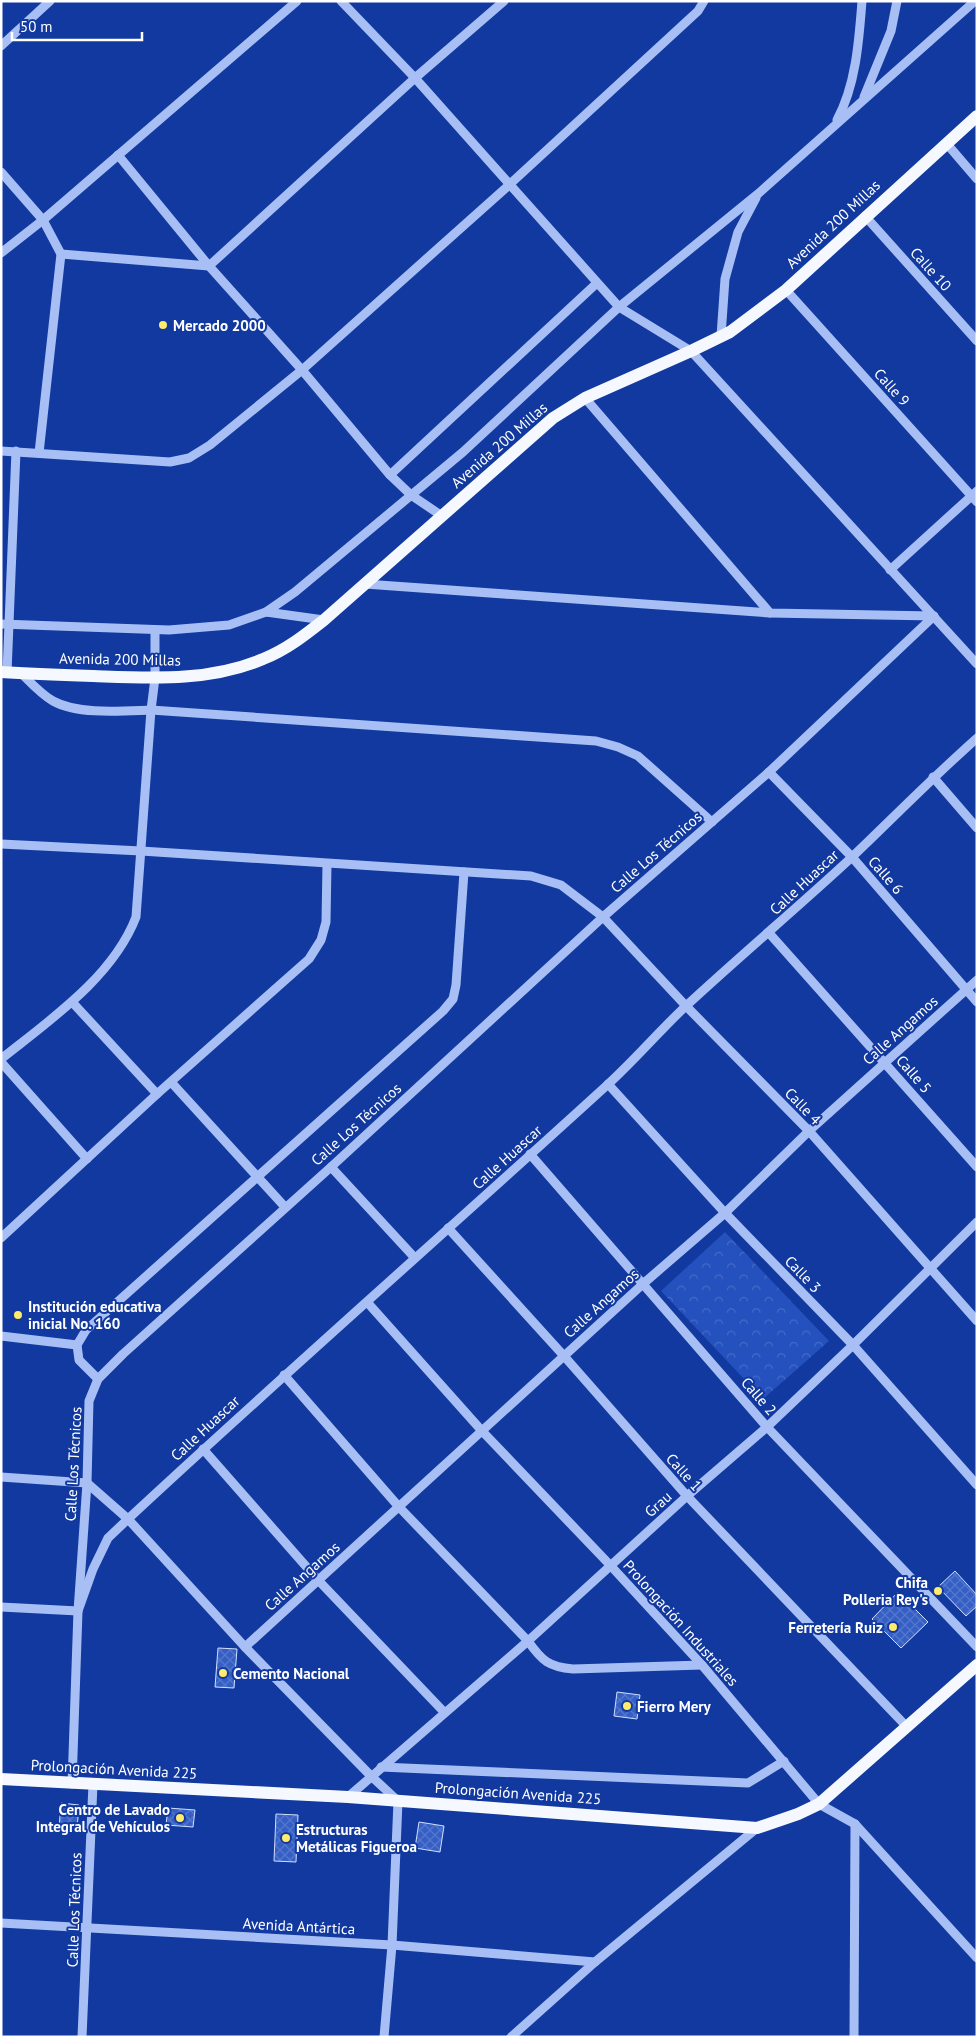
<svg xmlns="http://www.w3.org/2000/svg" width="978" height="2038" font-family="'PT Sans',sans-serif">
  <defs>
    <pattern id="park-crowns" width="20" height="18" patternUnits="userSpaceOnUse" patternTransform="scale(1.25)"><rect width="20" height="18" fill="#2451bd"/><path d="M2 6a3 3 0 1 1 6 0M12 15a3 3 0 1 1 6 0" fill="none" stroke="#456bc7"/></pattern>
    <pattern id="building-cross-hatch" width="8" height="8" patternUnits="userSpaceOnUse" patternTransform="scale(1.25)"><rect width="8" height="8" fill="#355fc4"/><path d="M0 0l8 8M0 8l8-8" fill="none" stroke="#5377cd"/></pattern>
  </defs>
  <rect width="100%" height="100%" fill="#11399f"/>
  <polygon fill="url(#park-crowns)" points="725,1232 829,1341 763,1399 661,1291"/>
  <g fill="url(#building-cross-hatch)" stroke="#d1defe">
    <polygon points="955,1571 977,1595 977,1606 966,1616 938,1587"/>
    <polygon points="898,1592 928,1622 901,1648 872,1619"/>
    <polygon points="218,1648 237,1649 234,1688 215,1687"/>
    <polygon points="617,1692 640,1695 637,1719 614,1716"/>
    <polygon points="61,1803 79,1805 77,1829 59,1828"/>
    <polygon points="168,1808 195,1810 193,1827 166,1825"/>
    <polygon points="276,1814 298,1815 296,1862 274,1861"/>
    <polygon points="419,1822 444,1826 440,1852 415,1848"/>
  </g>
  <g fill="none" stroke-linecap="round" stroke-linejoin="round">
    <g stroke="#a8bff5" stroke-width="9">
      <polyline points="341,1 415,78 619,307 691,351 977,664"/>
      <polyline points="1,46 50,1"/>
      <polyline points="864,97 891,31 897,1"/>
      <path d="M 837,120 C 856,85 859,40 862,1"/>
      <polyline points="947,144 977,179"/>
      <polyline points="118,155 209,266 302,370 390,475 411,495 442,516"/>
      <polyline points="1,172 43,220 61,254 39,453"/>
      <polyline points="865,216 977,341"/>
      <polyline points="1,253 43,220 297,1"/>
      <polyline points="61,254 209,266 415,78 504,1"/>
      <polyline points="786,290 977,502"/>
      <polyline points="721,336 725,279 738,232 756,198"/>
      <polyline points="585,398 770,613"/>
      <polyline points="1,451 170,462 189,458 210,445 302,370 509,185 698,11 704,1"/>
      <polyline points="390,475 597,283"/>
      <polyline points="890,570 977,491"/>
      <polyline points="365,584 770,613 934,616"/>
      <polyline points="266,612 324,620"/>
      <polyline points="1,624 169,630 229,625 266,612 295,592 463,452 619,307 759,193 975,1"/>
      <polyline points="7,673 16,451"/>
      <path d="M 21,673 C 31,683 41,694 53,701 C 78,715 123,711 151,710 L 596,741 L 618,747 L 638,756 L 712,822"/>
      <polyline points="769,772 852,857 977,1002"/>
      <polyline points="933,777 977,828"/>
      <polyline points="1,844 141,851 531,876 561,885 603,917 686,1006 809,1131 977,1321"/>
      <polyline points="769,933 977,1167"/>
      <polyline points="73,1003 157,1094"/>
      <path d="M 1,1059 C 50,1020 113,977 136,917 L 151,710 L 155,678 L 155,630"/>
      <polyline points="1,1062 87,1159"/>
      <polyline points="171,1082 285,1207"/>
      <polyline points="608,1084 725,1213 853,1345 977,1485"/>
      <polyline points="530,1154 767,1427 977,1647"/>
      <polyline points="331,1167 414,1257"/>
      <polyline points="448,1228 564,1356 687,1496 907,1727"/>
      <polyline points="1,1238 157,1094 309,959 321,940 326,922 327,864"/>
      <polyline points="367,1302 482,1431 610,1565 702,1665 819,1804 855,1824 977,1958"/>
      <polyline points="1,1336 77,1345 86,1330 443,1011 453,999 456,985 464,872"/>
      <polyline points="77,1345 79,1360 98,1379"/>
      <path d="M 284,1375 L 399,1507 L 528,1641 C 542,1661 549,1667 573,1669 L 702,1665"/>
      <polyline points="203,1449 318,1580 444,1712"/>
      <polyline points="1,1477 87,1483 128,1519 245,1647 371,1776 398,1801 392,1945 384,2037"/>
      <path d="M 1,1607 L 78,1611 L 93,1569 L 108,1538 L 128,1519 C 285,1373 446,1232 605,1087 C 634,1061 659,1031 687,1005 C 741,955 797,908 851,858 C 893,818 933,777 977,738"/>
      <polyline points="245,1647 644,1283 725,1213 809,1131 977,980"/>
      <polyline points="381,1767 748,1783 784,1761"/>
      <polyline points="72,1784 78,1611 87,1483 89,1401 98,1379 123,1354 331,1167 603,917 769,772 934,616"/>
      <polyline points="348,1797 528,1641 687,1496 767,1427 853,1345 977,1222"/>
      <polyline points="1,1923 392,1945 595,1962"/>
      <polyline points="82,2037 93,1784"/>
      <polyline points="511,2037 595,1962 757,1828"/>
      <polyline points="854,2037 855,1824"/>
    </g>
    <g stroke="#f6f8ff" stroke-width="12">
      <path d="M 1,672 C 32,674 62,675 93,676 C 150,678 209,682 263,659 C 286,650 305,635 324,620 L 553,418 L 585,398 L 691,351 L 730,332 L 786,290 L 977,116"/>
      <polyline points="1,1779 348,1797 757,1828 798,1814 819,1804 977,1665"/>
    </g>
  </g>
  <g fill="#ffeb6c" stroke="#11399f" stroke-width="2">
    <circle cx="163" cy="325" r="5"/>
    <circle cx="18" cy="1315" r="5"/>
    <circle cx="938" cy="1591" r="5"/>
    <circle cx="893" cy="1627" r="5"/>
    <circle cx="223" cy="1673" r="5"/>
    <circle cx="627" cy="1706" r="5"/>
    <circle cx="180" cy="1818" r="5"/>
    <circle cx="286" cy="1838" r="5"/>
  </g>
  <g text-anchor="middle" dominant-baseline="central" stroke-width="4" stroke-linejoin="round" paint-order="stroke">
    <g font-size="15" fill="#fff" stroke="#11399f">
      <text transform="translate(833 224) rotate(-43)">Avenida 200 Millas</text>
      <text transform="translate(931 269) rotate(48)">Calle 10</text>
      <text transform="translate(892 387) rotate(48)">Calle 9</text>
      <text transform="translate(499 445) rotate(-41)">Avenida 200 Millas</text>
      <text transform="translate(120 659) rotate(1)">Avenida 200 Millas</text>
      <text transform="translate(656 852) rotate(-41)">Calle Los Técnicos</text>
      <text transform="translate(886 875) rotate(49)">Calle 6</text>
      <text transform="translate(804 882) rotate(-43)">Calle Huascar</text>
      <text transform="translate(900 1030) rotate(-42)">Calle Angamos</text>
      <text transform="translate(914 1074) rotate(49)">Calle 5</text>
      <text transform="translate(803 1106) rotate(46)">Calle 4</text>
      <text transform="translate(356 1124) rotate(-42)">Calle Los Técnicos</text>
      <text transform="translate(507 1157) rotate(-42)">Calle Huascar</text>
      <text transform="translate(803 1274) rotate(46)">Calle 3</text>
      <text transform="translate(601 1303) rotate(-42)">Calle Angamos</text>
      <text transform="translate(759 1396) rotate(49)">Calle 2</text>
      <text transform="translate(205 1428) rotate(-43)">Calle Huascar</text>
      <text transform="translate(73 1464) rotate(-87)">Calle Los Técnicos</text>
      <text transform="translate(684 1472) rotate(48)">Calle 1</text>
      <text transform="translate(658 1504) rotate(-42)">Grau</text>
      <text transform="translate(302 1576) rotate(-42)">Calle Angamos</text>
      <text transform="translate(681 1623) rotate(48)">Prolongación Industriales</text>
      <text transform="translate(114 1769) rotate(3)">Prolongación Avenida 225</text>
      <text transform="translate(518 1793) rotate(4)">Prolongación Avenida 225</text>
      <text transform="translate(74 1910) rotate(-88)">Calle Los Técnicos</text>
      <text transform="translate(299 1926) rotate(3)">Avenida Antártica</text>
    </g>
    <g font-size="15" font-weight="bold" fill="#fff" stroke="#11399f" text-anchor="start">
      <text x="173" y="325">Mercado 2000</text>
      <text x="28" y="1306">Institución educativa<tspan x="28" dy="17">inicial No. 160</tspan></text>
      <text x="928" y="1582" text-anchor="end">Chifa<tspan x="928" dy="17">Polleria Rey's</tspan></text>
      <text x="883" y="1627" text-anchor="end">Ferretería Ruiz</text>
      <text x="233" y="1673">Cemento Nacional</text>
      <text x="637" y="1706">Fierro Mery</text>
      <text x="170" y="1809" text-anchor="end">Centro de Lavado<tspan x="170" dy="17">Integral de Vehículos</tspan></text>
      <text x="296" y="1829">Estructuras<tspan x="296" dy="17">Metálicas Figueroa</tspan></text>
    </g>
  </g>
  <rect width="978" height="2038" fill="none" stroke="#ffffff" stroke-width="5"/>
  <path d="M12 32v8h130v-8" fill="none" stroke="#ffffff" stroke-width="2.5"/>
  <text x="20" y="32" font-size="15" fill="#ffffff" stroke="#11399f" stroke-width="4" paint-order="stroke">50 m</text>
</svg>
